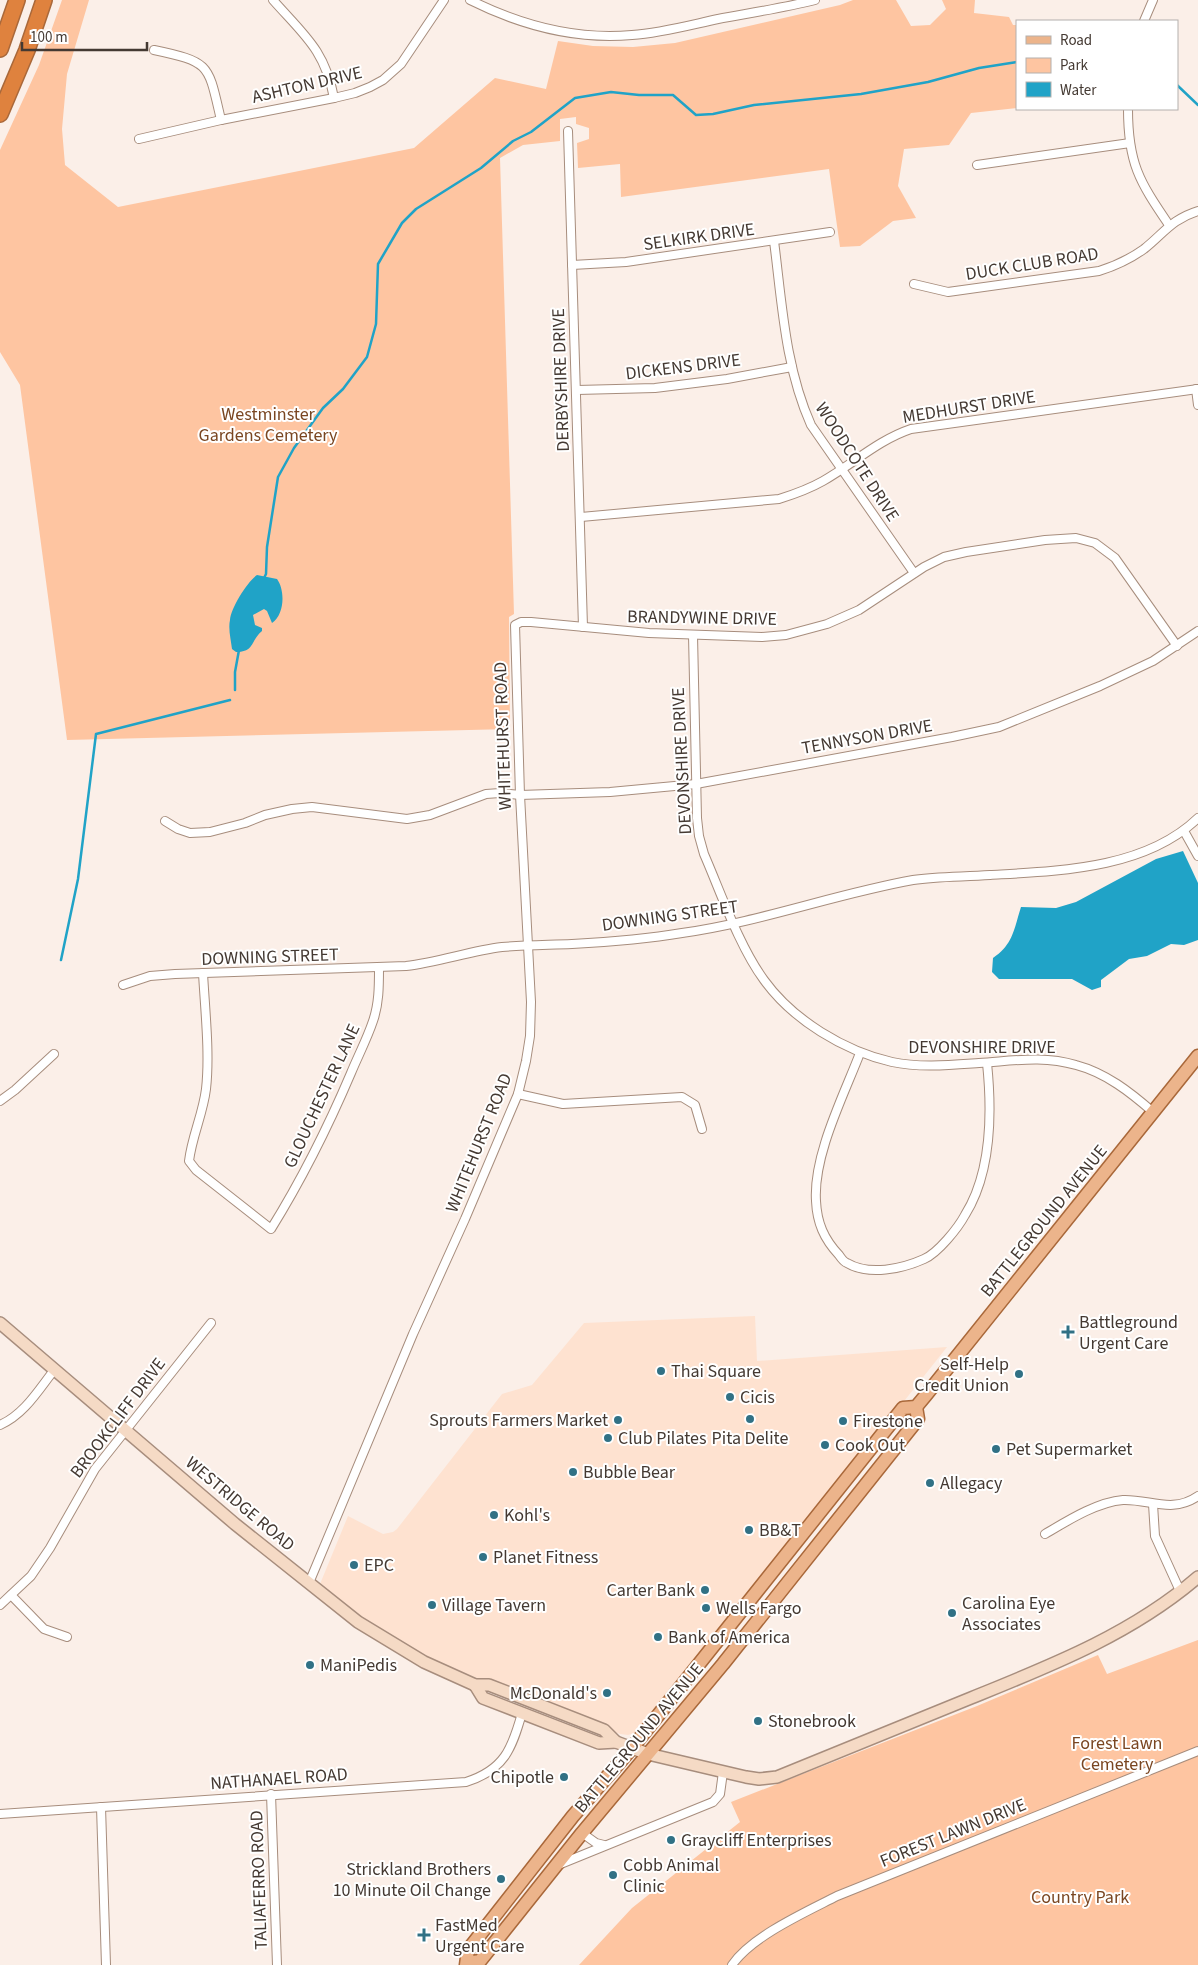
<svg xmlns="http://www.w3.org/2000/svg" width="1198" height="1965" font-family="'Source Sans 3',sans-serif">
  <rect width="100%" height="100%" fill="#fbefe8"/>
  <polygon fill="#fee2d0" points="755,1316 757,1361 947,1347 748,1598 634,1733 628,1735 620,1734 498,1687 436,1661 400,1642 375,1627 320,1584 348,1516 383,1534 393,1532 397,1529 502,1394 532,1385 584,1323"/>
  <g fill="#fec5a1">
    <polygon points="62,0 89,0 67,74 62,129 65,165 118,207 414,148 495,78 546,89 558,41 593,46 633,47 675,43 840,5 853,0 896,0 911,26 930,25 946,9 942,0 975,0 974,13 1009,17 1013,25 1017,25 1017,108 971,113 949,145 904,149 898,186 916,218 893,221 860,246 840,247 829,169 621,197 620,164 578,168 577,143 589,139 589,128 576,124 576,117 560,119 560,141 523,145 500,158 514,614 509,617 510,729 67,740 20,385 0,352 0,150 39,65"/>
    <polygon points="1198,1640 1198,1965 579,1965 632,1908 740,1822 731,1802 977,1706 1098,1655 1107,1674"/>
  </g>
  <g fill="#20a3c7">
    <path d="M 257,575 L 277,579 C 285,590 285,614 272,623 L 267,611 L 264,609 L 253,615 L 255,625 L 262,628 L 262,631 C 250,641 255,652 236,652 L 232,649 C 231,640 228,629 230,620 C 231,608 247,582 257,575 Z"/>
    <path d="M 1183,851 L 1198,883 L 1198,940 L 1184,945 L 1171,944 L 1147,956 L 1129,959 L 1101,980 L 1101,987 L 1092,990 L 1072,979 L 999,979 L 992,972 L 993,958 C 1013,945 1014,929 1021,907 L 1056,908 L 1076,902 L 1156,859 Z"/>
  </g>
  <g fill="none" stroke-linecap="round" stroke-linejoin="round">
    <g stroke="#20a3c7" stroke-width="2.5">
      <polyline points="1177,85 1198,105"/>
      <polyline points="264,578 266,574 267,547 278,477 294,448 323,408 343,389 367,357 376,324 378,264 402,223 416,209 481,168 513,141 531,132 575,98 611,92 639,95 673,95 696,115 713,114 754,105 861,94 928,82 979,68 1017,62"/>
      <polyline points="235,690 235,672 239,650"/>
      <polyline points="61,960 78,879 96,734 230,700"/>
    </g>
    <defs>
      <g id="street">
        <path d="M 273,0 C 304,35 325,50 334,98"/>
        <path d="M 470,0 C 520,25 576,40 632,35 C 661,33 690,25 718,19 C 750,13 783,8 815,0"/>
        <polyline points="1144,21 1153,0"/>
        <path d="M 154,50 C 211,62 208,64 221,120"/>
        <path d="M 1128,109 C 1128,163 1139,181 1169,225"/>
        <polyline points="568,131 583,627"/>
        <polyline points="139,139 221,120 334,98 355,93 370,87 383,80 401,64 444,0"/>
        <polyline points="977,165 1130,143"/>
        <path d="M 774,241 C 782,303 785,367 811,425 L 914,573"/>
        <polyline points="572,265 626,262 830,232"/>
        <path d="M 914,284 L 948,292 L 1099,271 C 1115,266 1130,259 1144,249 C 1164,233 1172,219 1198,211"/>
        <polyline points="1196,389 1198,405"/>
        <polyline points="577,390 655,388 727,379 792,367"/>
        <path d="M 581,517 L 779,499 C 795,494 809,489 823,481 C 853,464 878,440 911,429 L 1198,389"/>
        <path d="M 693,635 L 697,818 L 699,836 L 704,854 C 721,893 739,946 764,980 C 793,1020 844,1051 892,1062 C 920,1068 951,1065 979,1063 C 1012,1061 1043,1055 1076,1065 C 1106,1073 1130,1092 1153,1112"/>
        <polyline points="165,821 178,829 190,833 210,832 245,823 265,815 292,809 312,807 407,819 430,815 486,794 500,793 520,795 610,792 696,784 952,737 999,727 1100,686 1153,661 1198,631"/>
        <polyline points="1184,831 1198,856"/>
        <path d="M 203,973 C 205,1010 210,1054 206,1089 C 203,1114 192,1136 189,1161 L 196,1170 L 271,1229 C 302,1179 328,1127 351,1073 C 358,1056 367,1039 373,1021 C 379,1004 379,986 379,968"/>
        <path d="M 123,985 L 150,976 L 175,974 L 406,966 C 439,962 470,951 502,947 C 525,945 549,945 572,944 C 608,942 646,939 682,933 C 760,922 835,894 913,880 C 938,876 964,877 990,875 C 1060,871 1145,869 1198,818"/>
        <path d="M 860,1053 C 844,1095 813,1155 816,1201 C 817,1223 824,1239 839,1255 C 841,1258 844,1262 847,1263 C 869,1276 902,1269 924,1259 C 938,1253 958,1228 965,1215 C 992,1172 992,1111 987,1063"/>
        <polyline points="518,1094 563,1104 682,1097 695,1105 702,1129"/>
        <polyline points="0,1101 15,1090 54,1054"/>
        <path d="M 0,1425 C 25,1414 39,1389 55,1369"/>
        <polyline points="1153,1504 1155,1536 1180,1591"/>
        <path d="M 1045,1534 C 1067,1521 1097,1502 1123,1500 C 1150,1499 1172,1514 1198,1496"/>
        <polyline points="309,1583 413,1334 465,1219 518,1094 526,1061 530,1036 531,1002 520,795 515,625 521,622 531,622 649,633 762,637 786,635 827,624 859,610 924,567 944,557 966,552 1045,540 1076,538 1095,543 1115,558 1177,646"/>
        <polyline points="11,1595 44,1629 67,1637"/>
        <polyline points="0,1605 31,1576 50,1548 95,1469 211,1323"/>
        <polyline points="271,1794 277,1965"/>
        <polyline points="101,1807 106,1965"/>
        <path d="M 0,1814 L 466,1782 C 504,1770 512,1749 522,1713"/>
        <polyline points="582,1833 596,1843 604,1845"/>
        <polyline points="558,1865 713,1802 720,1794 723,1772"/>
        <path d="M 732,1965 C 752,1936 806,1912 837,1896 L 1198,1751"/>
      </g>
      <g id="secondary">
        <path d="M 0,1323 L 235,1524 L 358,1622 L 424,1662 L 475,1685 L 489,1685 L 604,1730 L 616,1742 L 648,1754 L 746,1777 L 759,1779 L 777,1777 C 841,1751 906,1725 971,1698 C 1050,1666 1132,1634 1198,1577"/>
        <polyline points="475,1685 483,1698 599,1743 616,1742"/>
      </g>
      <g id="primary">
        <polyline points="467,1963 480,1961 582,1833 723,1664 918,1419 916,1407"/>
        <polyline points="466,1965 468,1950 573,1816 632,1748 903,1408 916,1407 926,1395 1198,1056"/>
      </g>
      <g id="highway">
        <polyline points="0,49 17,0"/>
        <polyline points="0,114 27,50 44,0"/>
      </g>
    </defs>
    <use href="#street" stroke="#a78d7d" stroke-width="10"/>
    <use href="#secondary" stroke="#a78d7d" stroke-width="14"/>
    <use href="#primary" stroke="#a9683a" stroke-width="15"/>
    <use href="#highway" stroke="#a9683a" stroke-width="18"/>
    <use href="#street" stroke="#fff" stroke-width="8"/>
    <use href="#secondary" stroke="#f5dac5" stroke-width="11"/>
    <use href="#primary" stroke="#ecb48b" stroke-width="12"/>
    <use href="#highway" stroke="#df823e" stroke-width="15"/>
  </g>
  <g fill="#317185" stroke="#fff" stroke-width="2">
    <path d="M1065.5 1324.5h5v5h5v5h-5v5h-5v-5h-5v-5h5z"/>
    <circle cx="661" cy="1371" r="5"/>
    <circle cx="1019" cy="1374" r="5"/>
    <circle cx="730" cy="1397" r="5"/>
    <circle cx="750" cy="1419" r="5"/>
    <circle cx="618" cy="1420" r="5"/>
    <circle cx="843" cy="1421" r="5"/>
    <circle cx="608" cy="1438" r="5"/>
    <circle cx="825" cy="1445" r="5"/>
    <circle cx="996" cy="1449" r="5"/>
    <circle cx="573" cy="1472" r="5"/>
    <circle cx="930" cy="1483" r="5"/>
    <circle cx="494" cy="1515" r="5"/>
    <circle cx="749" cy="1530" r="5"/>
    <circle cx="483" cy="1557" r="5"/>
    <circle cx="354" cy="1565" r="5"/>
    <circle cx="705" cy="1590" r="5"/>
    <circle cx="432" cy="1605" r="5"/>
    <circle cx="706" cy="1608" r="5"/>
    <circle cx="952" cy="1613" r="5"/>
    <circle cx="658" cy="1637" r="5"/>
    <circle cx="310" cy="1665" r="5"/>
    <circle cx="607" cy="1693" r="5"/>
    <circle cx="758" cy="1721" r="5"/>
    <circle cx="564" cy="1777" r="5"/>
    <circle cx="671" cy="1840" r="5"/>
    <circle cx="613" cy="1875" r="5"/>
    <circle cx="501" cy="1879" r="5"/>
    <path d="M421.5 1927.5h5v5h5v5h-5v5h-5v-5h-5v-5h5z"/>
  </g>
  <g text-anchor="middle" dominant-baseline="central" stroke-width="4" stroke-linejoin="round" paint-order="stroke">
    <g font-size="18" fill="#443932" stroke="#fff">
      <text transform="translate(307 85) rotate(-13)">ASHTON DRIVE</text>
      <text transform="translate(699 237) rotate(-8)">SELKIRK DRIVE</text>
      <text transform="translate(1032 264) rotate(-9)">DUCK CLUB ROAD</text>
      <text transform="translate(683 367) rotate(-7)">DICKENS DRIVE</text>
      <text transform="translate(561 380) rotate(-92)">DERBYSHIRE DRIVE</text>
      <text transform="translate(969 407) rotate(-9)">MEDHURST DRIVE</text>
      <text transform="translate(857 462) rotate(57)">WOODCOTE DRIVE</text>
      <text transform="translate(702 618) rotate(1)">BRANDYWINE DRIVE</text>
      <text transform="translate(503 736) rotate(-92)">WHITEHURST ROAD</text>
      <text transform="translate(867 737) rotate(-10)">TENNYSON DRIVE</text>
      <text transform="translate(682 761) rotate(-93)">DEVONSHIRE DRIVE</text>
      <text transform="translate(670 916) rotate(-8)">DOWNING STREET</text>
      <text transform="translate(270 957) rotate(-2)">DOWNING STREET</text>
      <text x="982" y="1047">DEVONSHIRE DRIVE</text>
      <text transform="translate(322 1096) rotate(-65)">GLOUCHESTER LANE</text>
      <text transform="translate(479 1143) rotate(-68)">WHITEHURST ROAD</text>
      <text transform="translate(1044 1221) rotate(-51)">BATTLEGROUND AVENUE</text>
      <text transform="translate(118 1418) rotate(-53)">BROOKCLIFF DRIVE</text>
      <text transform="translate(240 1504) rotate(40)">WESTRIDGE ROAD</text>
      <text transform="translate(639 1738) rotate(-50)">BATTLEGROUND AVENUE</text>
      <text transform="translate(279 1779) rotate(-4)">NATHANAEL ROAD</text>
      <text transform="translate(953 1833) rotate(-22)">FOREST LAWN DRIVE</text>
      <text transform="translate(259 1880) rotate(-92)">TALIAFERRO ROAD</text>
    </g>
    <g font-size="18" fill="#7a4621" stroke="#fff">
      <text x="268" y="414">Westminster<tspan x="268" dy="21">Gardens Cemetery</tspan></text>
      <text x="1117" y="1743">Forest Lawn<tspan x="1117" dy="21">Cemetery</tspan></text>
      <text x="1080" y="1897">Country Park</text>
    </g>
    <g font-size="18" fill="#443932" stroke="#fff" text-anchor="start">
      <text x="1079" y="1322">Battleground<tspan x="1079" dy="21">Urgent Care</tspan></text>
      <text x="1009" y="1364" text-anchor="end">Self-Help<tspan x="1009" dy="21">Credit Union</tspan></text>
      <text x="671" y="1371">Thai Square</text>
      <text x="740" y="1397">Cicis</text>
      <text x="608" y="1420" text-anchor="end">Sprouts Farmers Market</text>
      <text x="853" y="1421">Firestone</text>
      <text x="618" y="1438">Club Pilates</text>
      <text x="750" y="1438" text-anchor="middle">Pita Delite</text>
      <text x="835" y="1445">Cook Out</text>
      <text x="1006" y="1449">Pet Supermarket</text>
      <text x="583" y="1472">Bubble Bear</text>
      <text x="940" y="1483">Allegacy</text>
      <text x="504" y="1515">Kohl's</text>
      <text x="759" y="1530">BB&amp;T</text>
      <text x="493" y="1557">Planet Fitness</text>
      <text x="364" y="1565">EPC</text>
      <text x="695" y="1590" text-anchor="end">Carter Bank</text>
      <text x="962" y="1603">Carolina Eye<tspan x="962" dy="21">Associates</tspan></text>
      <text x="442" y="1605">Village Tavern</text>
      <text x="716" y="1608">Wells Fargo</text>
      <text x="668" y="1637">Bank of America</text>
      <text x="320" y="1665">ManiPedis</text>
      <text x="597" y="1693" text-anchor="end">McDonald's</text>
      <text x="768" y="1721">Stonebrook</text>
      <text x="554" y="1777" text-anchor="end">Chipotle</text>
      <text x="681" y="1840">Graycliff Enterprises</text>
      <text x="623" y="1865">Cobb Animal<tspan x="623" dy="21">Clinic</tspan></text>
      <text x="491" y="1869" text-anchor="end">Strickland Brothers<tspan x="491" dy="21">10 Minute Oil Change</tspan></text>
      <text x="435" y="1925">FastMed<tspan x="435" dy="21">Urgent Care</tspan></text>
    </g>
  </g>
  <rect x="1016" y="20" width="162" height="90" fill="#ffffff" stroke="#b4b0ad"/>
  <rect x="1026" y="36" width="25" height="8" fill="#ecb48b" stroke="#b4b0ad"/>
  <text x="1060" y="45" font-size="15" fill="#443932">Road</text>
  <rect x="1026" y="58" width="25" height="15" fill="#fec5a1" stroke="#b4b0ad"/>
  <text x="1060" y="70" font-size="15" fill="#443932">Park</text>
  <rect x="1026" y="82" width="25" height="15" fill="#20a3c7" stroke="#b4b0ad"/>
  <text x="1060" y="95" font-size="15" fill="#443932">Water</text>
  <path d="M22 42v8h125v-8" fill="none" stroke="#443932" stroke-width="2.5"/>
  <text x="30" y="42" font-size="15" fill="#443932" stroke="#ffffff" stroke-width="4" paint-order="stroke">100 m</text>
</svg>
